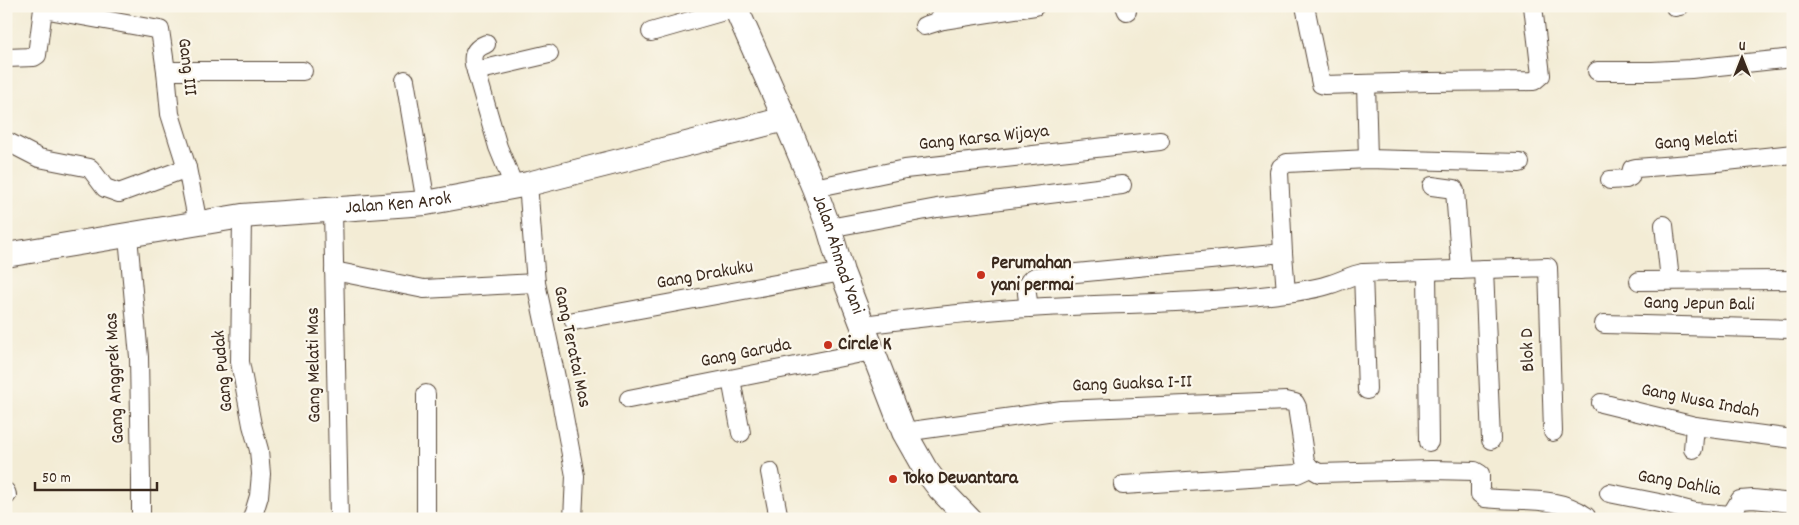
<svg xmlns="http://www.w3.org/2000/svg" width="1799" height="525" font-family="Dekko,sans-serif">
  <rect width="100%" height="100%" fill="#fbf7ec"/>
  <filter id="ink" filterUnits="userSpaceOnUse"><feTurbulence type="fractalNoise" baseFrequency=".02" numOctaves="2"/><feDisplacementMap in="SourceGraphic" scale="10" xChannelSelector="R" yChannelSelector="G"/><feConvolveMatrix kernelMatrix="1 2 1 2 8 2 1 2 1" color-interpolation-filters="sRGB"/></filter>
  <filter id="wash" filterUnits="userSpaceOnUse"><feTurbulence type="fractalNoise" baseFrequency=".0096" numOctaves="4" result="noise"/><feDisplacementMap in="SourceGraphic" scale="20" xChannelSelector="R" yChannelSelector="G"/><feGaussianBlur stdDeviation="1.12" result="paint"/><feColorMatrix in="noise" values="0 0 0 0 0 0 0 0 0 0 0 0 0 0 0 0 0 1.4 0 .05"/><feComposite in="paint" operator="in"/></filter>
  <g filter="url(#wash)">
    <rect width="100%" height="100%" fill="#f3ecd5"/>
  </g>
  <g filter="url(#ink)">
    <g fill="none" stroke-linecap="round" stroke-linejoin="round">
      <defs>
        <g id="street">
          <polyline points="43,6 43,9 160,30 166,71 170,114 187,168 198,224"/>
          <polyline points="939,6 943,20 1035,6"/>
          <polyline points="1125,6 1127,11"/>
          <polyline points="1305,6 1321,84 1324,85 1429,82 1534,81 1541,75 1533,6"/>
          <polyline points="1675,7 1680,6"/>
          <polyline points="924,26 943,20"/>
          <polyline points="651,32 735,8"/>
          <path d="M 486,44 C 476,48 472,53 474,64 L 498,147 L 514,186"/>
          <polyline points="6,58 34,57 37,55 43,9"/>
          <polyline points="166,71 303,71"/>
          <polyline points="476,71 549,54"/>
          <polyline points="1597,71 1652,71 1691,69 1793,58"/>
          <polyline points="405,80 426,203"/>
          <polyline points="1366,84 1368,159"/>
          <polyline points="6,141 39,158 90,168 105,188 119,193 187,168"/>
          <polyline points="1610,180 1626,179 1630,177 1632,169 1636,168 1717,162 1793,154"/>
          <polyline points="528,184 536,283 562,406 575,476 573,519"/>
          <polyline points="1432,186 1454,189 1455,191 1461,270"/>
          <polyline points="814,188 905,169 1160,141"/>
          <polyline points="333,210 339,519"/>
          <polyline points="242,216 240,362 252,425 259,450 261,474 259,496 252,519"/>
          <polyline points="1664,225 1670,280"/>
          <polyline points="829,228 937,208 1122,185"/>
          <polyline points="128,236 139,357 141,479 141,519"/>
          <polyline points="1283,253 1279,172 1281,167 1287,163 1368,159 1520,163"/>
          <polyline points="1484,269 1491,440"/>
          <polyline points="334,271 424,289 536,283"/>
          <polyline points="1427,271 1429,442"/>
          <polyline points="1363,273 1367,390"/>
          <polyline points="1639,281 1793,280"/>
          <path d="M 1029,308 C 1028,296 1022,283 1035,277 L 1283,253 L 1286,293"/>
          <polyline points="574,321 842,272"/>
          <polyline points="1604,324 1793,329"/>
          <path d="M 862,325 C 918,318 973,311 1029,308 C 1114,303 1201,304 1286,293 C 1301,291 1317,289 1331,284 C 1342,281 1351,275 1363,273 L 1548,267 L 1553,432"/>
          <polyline points="731,379 741,433"/>
          <polyline points="629,399 872,351"/>
          <polyline points="1601,403 1695,426 1793,439"/>
          <path d="M 904,432 L 1062,410 L 1286,401 L 1295,403 L 1297,407 L 1305,461 L 1310,468 L 1319,473 L 1431,470 L 1475,471 L 1480,474 L 1480,494 L 1485,498 C 1519,502 1557,495 1586,516"/>
          <polyline points="1693,449 1695,426"/>
          <polyline points="770,472 779,519"/>
          <polyline points="1123,485 1297,474 1310,468"/>
          <polyline points="6,492 7,495"/>
          <polyline points="1609,493 1664,504 1695,512 1731,515 1740,500 1753,499 1793,503"/>
          <polyline points="426,519 426,394"/>
        </g>
        <g id="secondary">
          <path id="s1" d="M 735,6 L 785,119 L 814,188 L 829,228 L 842,272 L 904,432 L 925,469 L 940,489 L 969,519"/>
          <path id="s2" d="M 6,255 L 242,216 L 426,203 L 528,184 L 785,119"/>
        </g>
      </defs>
      <use href="#street" stroke="#574739" stroke-width="20"/>
      <use href="#secondary" stroke="#574739" stroke-width="26"/>
      <use href="#street" stroke="#fff" stroke-width="18"/>
      <use href="#secondary" stroke="#fff" stroke-width="24"/>
    </g>
  </g>
  <g fill="#c8321e" stroke="#fbf7ec" stroke-width="2">
    <circle cx="981" cy="275" r="5"/>
    <circle cx="828" cy="345" r="5"/>
    <circle cx="893" cy="479" r="5"/>
  </g>
  <g text-anchor="middle" dominant-baseline="central" stroke-width="4.5" stroke-linejoin="round" paint-order="stroke">
    <g font-size="19" fill="#3b2a1e" stroke="#fbf7ec">
      <text transform="translate(186 67) rotate(83)">Gang III</text>
      <text transform="translate(984 139) rotate(-6)">Gang Karsa Wijaya</text>
      <text transform="translate(1696 142) rotate(-5)">Gang Melati</text>
      <text stroke="none"><textPath href="#s2" startOffset="396">Jalan Ken Arok</textPath></text>
      <text stroke="none"><textPath href="#s1" startOffset="269">Jalan Ahmad Yani</textPath></text>
      <text transform="translate(705 276) rotate(-10)">Gang Drakuku</text>
      <text transform="translate(1699 305) rotate(1)">Gang Jepun Bali</text>
      <text transform="translate(571 347) rotate(78)">Gang Teratai Mas</text>
      <text transform="translate(1529 350) rotate(-92)">Blok D</text>
      <text transform="translate(746 354) rotate(-11)">Gang Garuda</text>
      <text transform="translate(315 365) rotate(-91)">Gang Melati Mas</text>
      <text transform="translate(224 371) rotate(-96)">Gang Pudak</text>
      <text transform="translate(116 378) rotate(-93)">Gang Anggrek Mas</text>
      <text transform="translate(1132 385) rotate(-2)">Gang Guaksa I-II</text>
      <text transform="translate(1700 402) rotate(11)">Gang Nusa Indah</text>
      <text transform="translate(1679 484) rotate(10)">Gang Dahlia</text>
    </g>
    <g font-size="19" font-weight="bold" fill="#3b2a1e" stroke="#fbf7ec" text-anchor="start">
      <text x="991" y="264">Perumahan<tspan x="991" dy="22">yani permai</tspan></text>
      <text x="838" y="345">Circle K</text>
      <text x="903" y="479">Toko Dewantara</text>
    </g>
  </g>
  <rect width="1799" height="525" fill="none" stroke="#fbf7ec" stroke-width="25"/>
  <g transform="translate(1742 58)" stroke="#fbf7ec" stroke-width="4" paint-order="stroke">
  <path d="M0-4L9 19L0 12L-9 19Z" fill="#3b2a1e"/>
  <text y="-8" font-size="14" font-weight="bold" text-anchor="middle" fill="#3b2a1e">U</text>
  </g>
  <path d="M35 482v8h122v-8" fill="none" stroke="#3b2a1e" stroke-width="2.5"/>
  <text x="42" y="482" font-size="15" fill="#3b2a1e" stroke="#fbf7ec" stroke-width="4" paint-order="stroke">50 m</text>
</svg>
